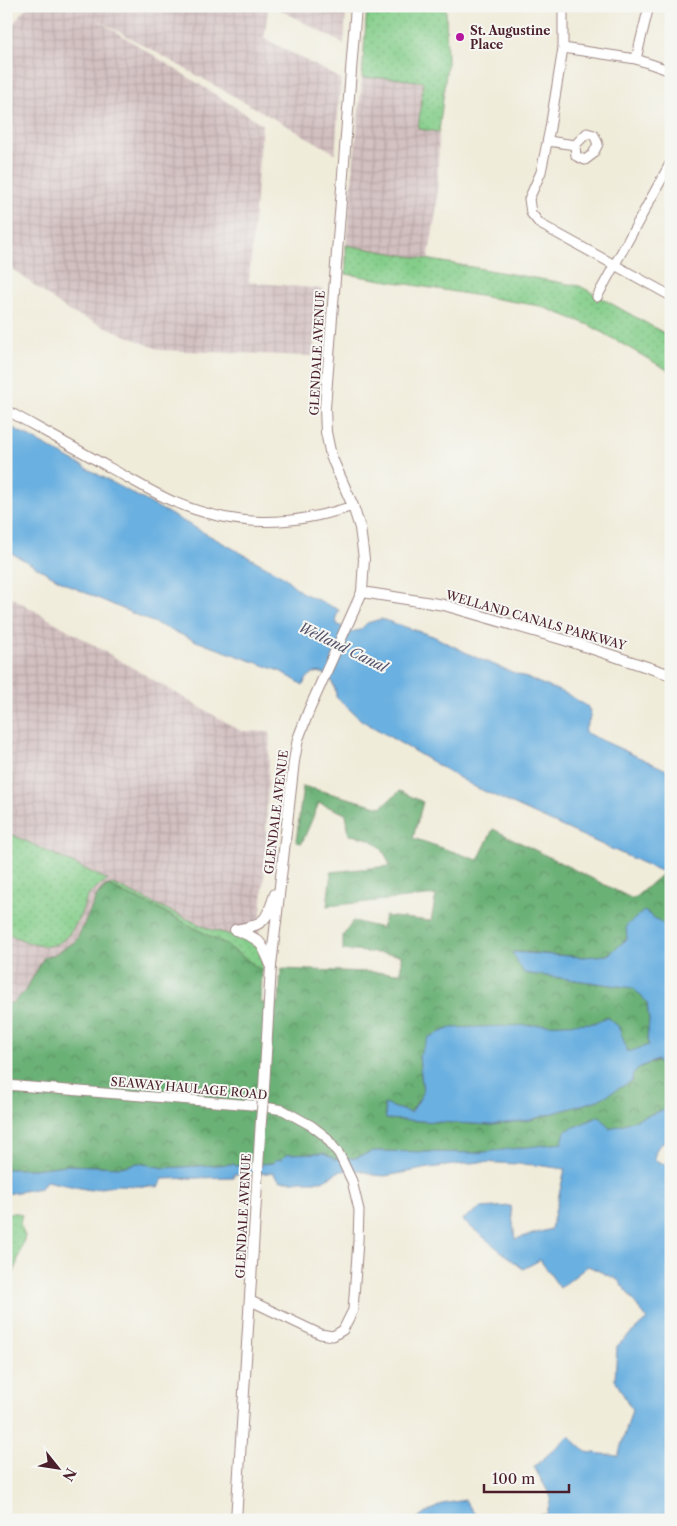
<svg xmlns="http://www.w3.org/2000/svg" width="677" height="1526" font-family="'Libre Caslon Text',serif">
  <defs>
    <pattern id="industrial-grid" width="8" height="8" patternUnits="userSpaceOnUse" patternTransform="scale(1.25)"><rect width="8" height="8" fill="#d2bfc0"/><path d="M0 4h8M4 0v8" fill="none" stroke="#b6a4a5"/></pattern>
    <pattern id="grass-dots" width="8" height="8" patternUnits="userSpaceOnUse" patternTransform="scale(1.25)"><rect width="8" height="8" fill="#84ce8a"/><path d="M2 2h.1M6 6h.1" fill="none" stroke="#74b077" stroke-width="1.8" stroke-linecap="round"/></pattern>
    <pattern id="forest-crowns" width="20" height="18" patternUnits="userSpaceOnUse" patternTransform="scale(1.25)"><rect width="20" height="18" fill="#6bb176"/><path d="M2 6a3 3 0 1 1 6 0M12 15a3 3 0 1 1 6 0" fill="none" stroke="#5a8f61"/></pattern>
  </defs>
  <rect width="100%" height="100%" fill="#f6f6f2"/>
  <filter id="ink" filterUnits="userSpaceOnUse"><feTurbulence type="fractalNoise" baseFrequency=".02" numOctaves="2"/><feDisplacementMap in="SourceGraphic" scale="10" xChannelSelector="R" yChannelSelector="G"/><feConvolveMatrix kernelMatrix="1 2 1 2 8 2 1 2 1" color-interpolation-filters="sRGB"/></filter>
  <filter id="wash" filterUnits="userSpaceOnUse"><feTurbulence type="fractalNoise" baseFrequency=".0096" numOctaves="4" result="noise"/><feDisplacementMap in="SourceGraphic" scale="20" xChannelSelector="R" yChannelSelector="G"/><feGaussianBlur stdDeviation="1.12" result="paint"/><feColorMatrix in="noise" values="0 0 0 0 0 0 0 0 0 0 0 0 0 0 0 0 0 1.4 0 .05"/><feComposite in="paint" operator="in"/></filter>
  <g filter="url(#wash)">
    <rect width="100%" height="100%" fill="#f0ecda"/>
    <g fill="url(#industrial-grid)">
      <polygon points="28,6 269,6 264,38 341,79 335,153 93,17 262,124 249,282 323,289 312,356 160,350 68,311 6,264 6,32"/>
      <polygon points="273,6 346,6 344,44"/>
      <polygon points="362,78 392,78 423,82 419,129 439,132 437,206 428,260 346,245"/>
      <polygon points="6,594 241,731 270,732 264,879 253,1002 6,1014"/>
    </g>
    <g fill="url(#grass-dots)" stroke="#67765a">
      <polygon points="367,6 446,6 447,65 439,132 418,129 423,82 392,78 362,78"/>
      <polygon points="346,245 580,286 671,337 671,372 589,325 540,306 346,274"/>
      <path d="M 9,835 L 13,835 L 108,880 C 103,884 96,887 92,891 C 86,897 83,909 80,916 C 60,957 42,949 6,933 L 6,836 Z"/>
      <path d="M 113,884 L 209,929 L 257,942 L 262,952 L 262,971 L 228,946 L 161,910 L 108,886 L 97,896 C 101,888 104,886 113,884 Z"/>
      <polygon points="6,1213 18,1213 22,1215 20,1223 25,1236 6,1299"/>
    </g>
    <path fill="url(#forest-crowns)" stroke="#5a6850" d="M 303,786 L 381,807 L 400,791 L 423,802 L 413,838 L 478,860 L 493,829 L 633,899 L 663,873 L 671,876 L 671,929 L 644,911 C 635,927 626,943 610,953 C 597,962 532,951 513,952 L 524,973 L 633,988 L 647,1002 L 649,1021 L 647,1040 L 649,1045 L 628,1053 L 618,1026 L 607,1017 L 594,1023 L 419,1056 L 423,1093 L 410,1113 L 384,1104 L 386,1119 L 491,1125 L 530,1120 L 598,1100 L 632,1074 L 636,1069 L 658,1060 L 669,1080 L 671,1080 L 671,1107 L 610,1129 L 562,1143 L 510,1150 L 476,1153 L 374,1151 L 355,1158 L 335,1160 L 324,1153 L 282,1159 L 274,1163 L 234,1166 L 234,1164 L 164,1168 L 138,1163 L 121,1167 L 67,1165 L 34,1169 L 6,1169 L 6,1003 L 13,1003 L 25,991 L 44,957 L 55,954 L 76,941 L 97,896 L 108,886 L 161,910 L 228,946 L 262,971 L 261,1003 L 279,1003 L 281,969 L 401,973 L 401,955 L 343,950 L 343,936 L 353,921 L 382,928 L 385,916 L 431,921 L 436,895 L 327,906 L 331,872 L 390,866 C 381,842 373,838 349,835 L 346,814 L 319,803 L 302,843 L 296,842 Z"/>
    <g fill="#6ab0e0" stroke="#5a6886">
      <path d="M 6,424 L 283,576 L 301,592 L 339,610 L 336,617 L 337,624 L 351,632 L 360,630 L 367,623 L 381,619 L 433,636 L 477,658 L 567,694 L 587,706 L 590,711 L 590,718 L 584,732 L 671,772 L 671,876 L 475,787 L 361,720 L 336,697 C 336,675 314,661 303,685 L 280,671 L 196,641 L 70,586 L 6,550 Z"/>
      <path d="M 644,911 L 671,929 L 671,1080 L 669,1080 L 657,1060 C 646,1065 632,1067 632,1081 L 598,1100 L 530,1120 L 491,1125 L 386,1119 L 384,1104 L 411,1113 L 423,1093 L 419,1056 L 429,1037 L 451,1028 L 594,1023 L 607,1017 L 618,1026 L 628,1052 L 649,1045 L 647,1040 L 649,1021 L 647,1002 L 633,988 L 524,973 L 512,952 L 584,957 L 608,955 L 627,939 L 626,926 Z"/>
      <path d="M 671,1107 L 671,1137 C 661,1144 654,1147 655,1160 L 664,1164 L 671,1159 L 671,1520 L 496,1520 L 547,1514 L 551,1497 L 534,1467 L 569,1436 L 586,1452 L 618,1456 L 632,1410 L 615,1380 L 617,1346 L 647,1319 L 618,1280 L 588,1266 L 560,1288 L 540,1260 L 523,1269 L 462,1220 L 480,1208 L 511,1206 L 515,1239 L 551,1229 L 565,1169 L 536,1165 L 480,1162 L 429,1168 L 385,1176 L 373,1175 L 360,1170 L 340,1171 L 322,1181 L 281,1181 L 275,1176 L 274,1173 L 234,1174 L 234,1177 L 163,1179 L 158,1187 L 118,1185 L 90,1190 L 46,1181 L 41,1188 L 6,1194 L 6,1169 L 34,1169 L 67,1165 L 121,1167 L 138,1163 L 164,1168 L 234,1164 L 235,1166 L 274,1163 L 275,1160 L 282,1159 L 287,1154 L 324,1153 L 335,1159 L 355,1158 L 374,1151 L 476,1153 L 562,1143 L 565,1131 L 600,1116 L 610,1129 Z"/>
      <polygon points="465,1500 479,1520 414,1520 442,1504"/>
    </g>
  </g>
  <g filter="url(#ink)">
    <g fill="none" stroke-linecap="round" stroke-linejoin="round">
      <defs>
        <g id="minor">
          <polyline points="563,6 563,48 550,128 541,172 529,199 531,213 540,224 671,296"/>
          <polyline points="563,48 636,59 671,71"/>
          <polyline points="636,59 649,6"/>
          <polyline points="548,141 575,145 576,156 585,160 593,154 598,144 594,135 587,133 575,145"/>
          <polyline points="597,297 671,162"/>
          <path d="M 6,410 C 42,430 77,449 112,469 C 132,480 152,492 172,501 C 235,528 289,527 353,506"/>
          <polyline points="6,1085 252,1105 283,1110 312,1126 325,1136 339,1154 352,1181 359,1210 358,1241 353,1310 343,1330 333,1336 320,1334 251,1301"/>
        </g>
        <g id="major">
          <polyline points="362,592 444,605 575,643 671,675"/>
          <path d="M 235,930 C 264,924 266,923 275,894"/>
          <path d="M 236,930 C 259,939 261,940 270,963"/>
          <polyline points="264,1088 271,966 294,761 298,739 309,710 362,592 364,559 360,528 353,506 331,456 326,432 325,408 356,6"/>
          <polyline points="236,1520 261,1120"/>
        </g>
      </defs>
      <use href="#minor" stroke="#9d8682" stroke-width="11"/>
      <use href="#major" stroke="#9d8682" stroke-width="12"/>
      <use href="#minor" stroke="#fff" stroke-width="9"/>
      <use href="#major" stroke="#fff" stroke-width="10"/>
      <defs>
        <polyline id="major-bridge" points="261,1120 264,1088"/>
      </defs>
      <use href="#major-bridge" stroke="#9d8682" stroke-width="12" stroke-linecap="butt"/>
      <use href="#major-bridge" stroke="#fff" stroke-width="10"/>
    </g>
  </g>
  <circle fill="#b5179e" stroke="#f6f6f2" stroke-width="2" cx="460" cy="37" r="5"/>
  <g text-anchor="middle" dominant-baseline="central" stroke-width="4" stroke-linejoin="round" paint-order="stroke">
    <g font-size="12" font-weight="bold" fill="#4a1f2b" stroke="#f6f6f2" text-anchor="start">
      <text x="470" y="30">St. Augustine<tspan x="470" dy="14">Place</tspan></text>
    </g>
    <g font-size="12" fill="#4a1f2b" stroke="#f6f6f2">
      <text transform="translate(317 353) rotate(-87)">GLENDALE AVENUE</text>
      <text transform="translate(536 620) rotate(16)">WELLAND CANALS PARKWAY</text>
      <text transform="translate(276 812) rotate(-83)">GLENDALE AVENUE</text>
      <text transform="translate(189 1088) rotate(5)">SEAWAY HAULAGE ROAD</text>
      <text transform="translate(243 1216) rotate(-87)">GLENDALE AVENUE</text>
    </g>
    <g font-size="14" font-style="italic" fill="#55526a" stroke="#f6f6f2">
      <text transform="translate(343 647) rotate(26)">Welland Canal</text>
    </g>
  </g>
  <rect width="677" height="1526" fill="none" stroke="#f6f6f2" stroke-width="25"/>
  <g transform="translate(58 1468) rotate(120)" stroke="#f6f6f2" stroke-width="4" paint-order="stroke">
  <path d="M0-4L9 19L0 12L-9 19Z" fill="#4a1f2b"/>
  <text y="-8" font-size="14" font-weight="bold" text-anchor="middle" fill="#4a1f2b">N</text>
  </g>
  <path d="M484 1484v8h85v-8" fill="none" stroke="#4a1f2b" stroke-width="2.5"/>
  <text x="492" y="1484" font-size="15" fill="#4a1f2b" stroke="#f6f6f2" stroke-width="4" paint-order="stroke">100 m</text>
</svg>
